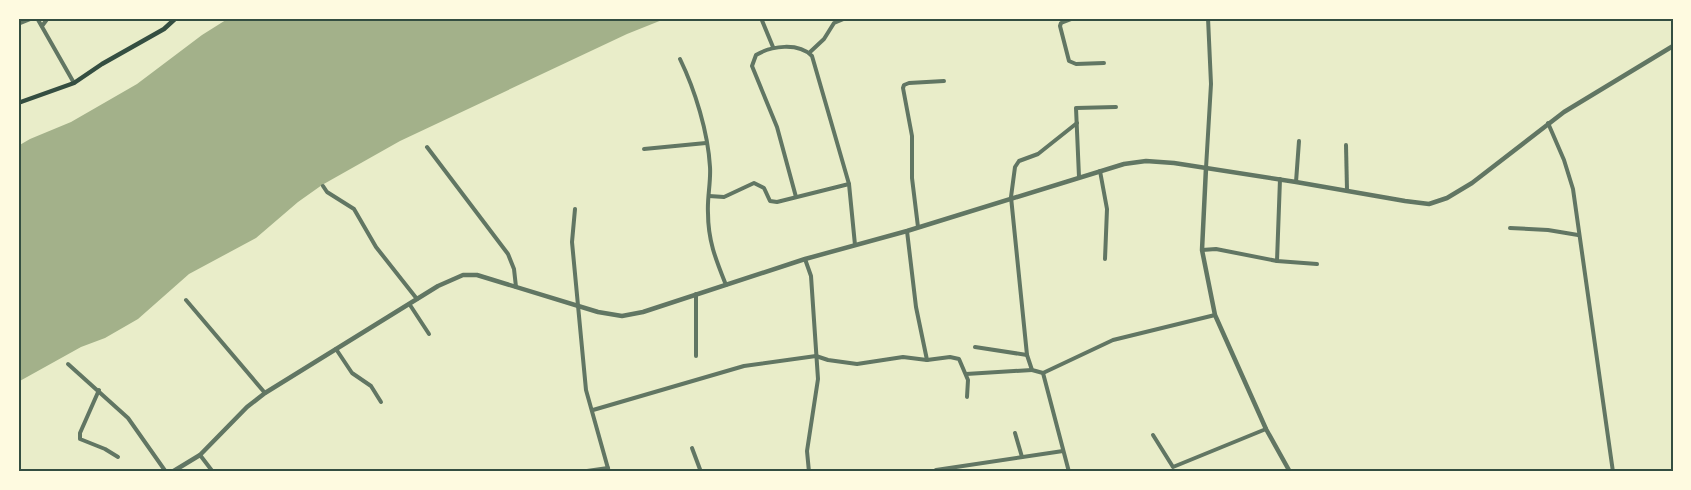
<svg xmlns="http://www.w3.org/2000/svg" width="1691" height="490" font-family="'IBM Plex Serif',serif">
  <rect width="100%" height="100%" fill="#e9edc9"/>
  <polygon fill="#a3b18a" points="229,18 667,18 627,34 400,141 322,185 298,202 256,238 189,274 138,319 105,338 81,347 18,382 18,146 30,139 71,122 137,84 202,35"/>
  <g fill="none" stroke-linecap="round" stroke-linejoin="round">
    <g stroke="#617663" stroke-width="4">
      <polyline points="37,18 74,83"/>
      <polyline points="761,18 773,47"/>
      <polyline points="1074,18 1061,23 1060,26 1069,61 1076,64 1104,63"/>
      <polyline points="18,24 33,18"/>
      <polyline points="42,26 48,18"/>
      <polyline points="809,53 824,39 834,23 846,18"/>
      <path d="M 680,59 C 695,90 708,132 710,167 C 711,182 707,198 708,213 C 708,241 716,260 726,285"/>
      <polyline points="1548,123 1564,160 1573,189 1613,472"/>
      <polyline points="1346,145 1347,190"/>
      <polyline points="427,147 508,254 514,269 516,287"/>
      <polyline points="644,149 706,143"/>
      <polyline points="1206,168 1211,84 1208,18"/>
      <polyline points="1100,171 1107,209 1105,259"/>
      <polyline points="1079,177 1076,108 1116,107"/>
      <polyline points="1296,182 1299,141"/>
      <polyline points="323,186 327,192 354,209 376,247 417,299"/>
      <polyline points="709,196 724,197 754,183 764,188 770,201 777,202 849,184"/>
      <path d="M 796,197 L 777,127 L 752,66 L 756,55 C 771,46 798,42 812,56 L 849,184 L 855,245"/>
      <polyline points="575,209 572,242 586,390 609,472"/>
      <polyline points="918,227 912,178 912,136 903,88 904,85 909,83 944,81"/>
      <polyline points="1510,228 1548,230 1578,235"/>
      <polyline points="907,231 916,307 927,360"/>
      <polyline points="1202,250 1216,249 1277,261 1317,264"/>
      <polyline points="805,259 811,276 818,379 807,451 809,472"/>
      <polyline points="1277,261 1280,179"/>
      <polyline points="186,300 265,393"/>
      <polyline points="410,305 429,334"/>
      <polyline points="975,347 1027,355"/>
      <polyline points="336,349 352,373 371,386 381,402"/>
      <polyline points="696,356 696,294"/>
      <polyline points="68,364 128,418 166,472"/>
      <polyline points="1043,373 1113,340 1215,315"/>
      <polyline points="966,374 1032,370"/>
      <polyline points="99,390 80,433 80,439 105,449 118,457"/>
      <polyline points="593,410 744,366 816,356 828,360 857,364 903,357 927,360 950,357 959,359 968,380 967,397"/>
      <polyline points="1015,433 1022,457"/>
      <polyline points="1153,435 1173,467 1266,429"/>
      <polyline points="692,448 701,472"/>
      <polyline points="200,455 213,472"/>
      <polyline points="936,470 1063,451"/>
      <polyline points="580,472 608,468"/>
      <polyline points="1069,472 1043,373 1032,370 1027,355 1011,197 1015,167 1019,161 1038,154 1077,123"/>
    </g>
    <g stroke="#617663" stroke-width="4.5">
      <polyline points="1206,168 1202,250 1215,315 1266,429 1290,472"/>
      <polyline points="172,472 200,455 247,407 265,393 438,286 463,275 477,275 598,312 622,316 643,312 805,259 907,231 1124,164 1146,161 1174,163 1296,182 1405,201 1429,204 1447,198 1472,183 1564,112 1673,46"/>
    </g>
    <polyline stroke="#344e41" stroke-width="4.5" points="18,103 74,83 102,64 164,29 176,18"/>
  </g>
  <rect width="1691" height="490" fill="none" stroke="#fefae0" stroke-width="39"/>
  <rect x="20" y="20" width="1652" height="450" fill="none" stroke="#344e41" stroke-width="2"/>
</svg>
